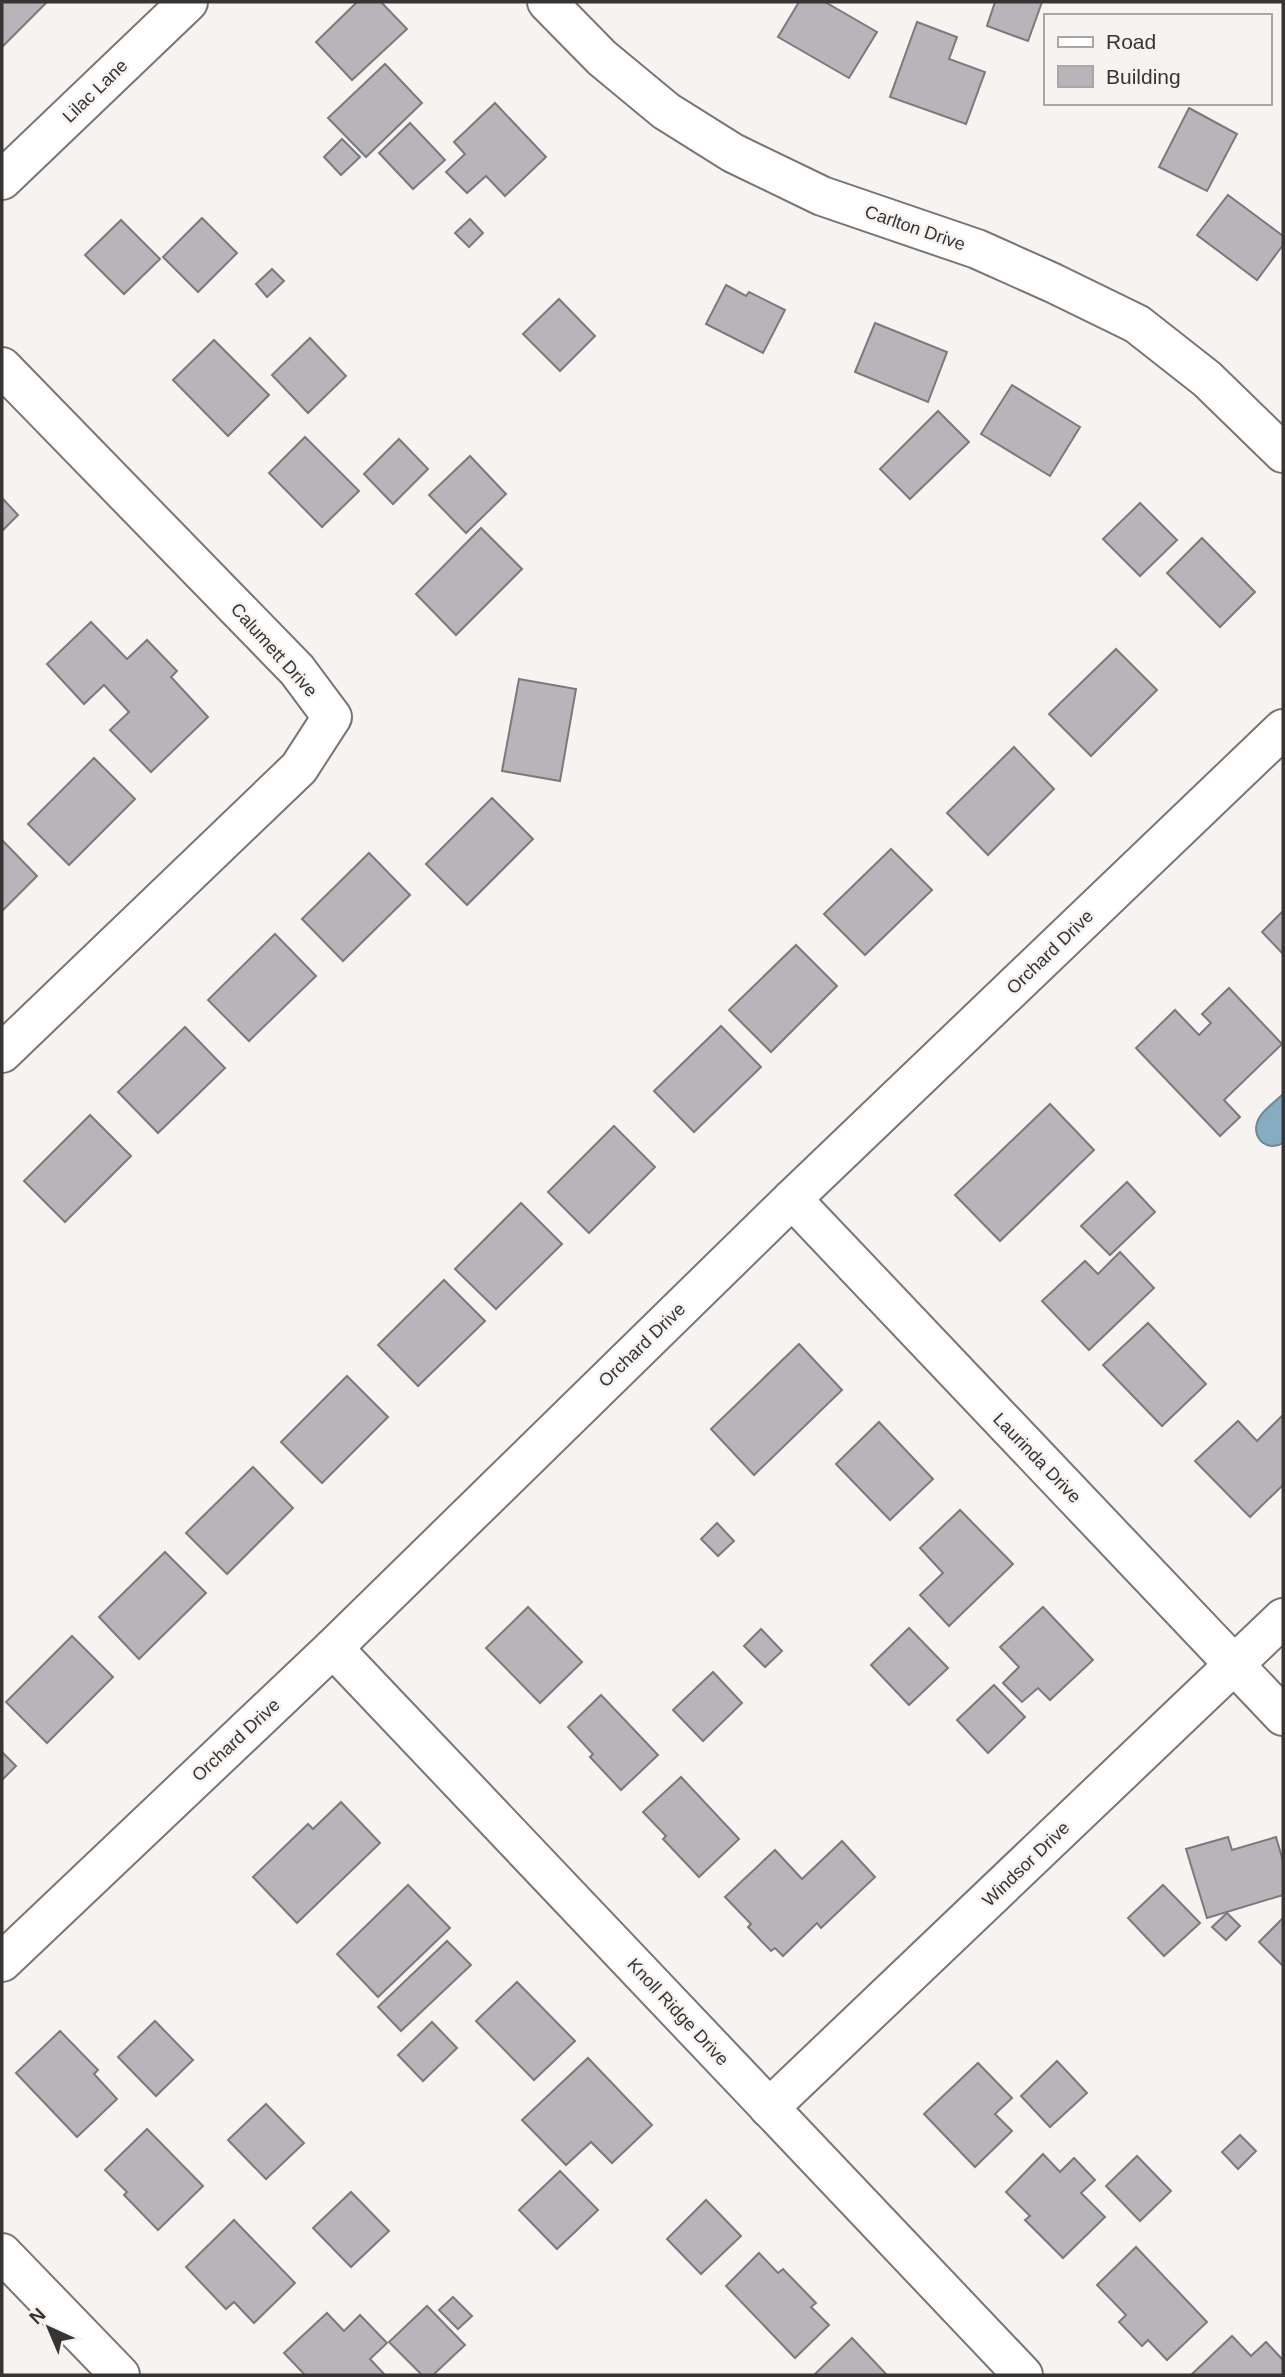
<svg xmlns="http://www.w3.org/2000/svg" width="1285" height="2377" font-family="Helvetica,sans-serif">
  <rect width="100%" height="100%" fill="#f6f3f1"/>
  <path fill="#86acc1" stroke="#6e8897" stroke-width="2" d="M 1283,1094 L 1283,1143 C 1269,1152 1252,1140 1257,1123 C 1260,1112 1275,1102 1283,1094 Z"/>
  <g fill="#b7b5b9" stroke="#7a797c" stroke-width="2">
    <polygon points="2,2 47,2 2,47"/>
    <polygon points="357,2 381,2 407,29 352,80 316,42"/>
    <polygon points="799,2 825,2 877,32 849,78 778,37"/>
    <polygon points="995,2 1042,2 1028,41 987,26"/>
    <polygon points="917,22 957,37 949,59 985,72 966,124 890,97"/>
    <polygon points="385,64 422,103 366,157 328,118"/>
    <polygon points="495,103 546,157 505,196 486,176 467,193 446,172 465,154 454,142"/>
    <polygon points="1189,108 1237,134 1207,191 1159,167"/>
    <polygon points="410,123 445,160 413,189 379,153"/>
    <polygon points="342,139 360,157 341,175 324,157"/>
    <polygon points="1228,195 1283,236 1283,245 1257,280 1197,235"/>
    <polygon points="202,218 237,253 198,292 163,257"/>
    <polygon points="470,219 483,233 469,247 455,233"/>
    <polygon points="121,220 160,259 124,294 85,255"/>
    <polygon points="272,269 284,281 267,297 256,284"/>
    <polygon points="726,285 746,296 749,292 785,310 763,353 706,324"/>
    <polygon points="559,299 595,336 560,371 523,334"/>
    <polygon points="875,323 947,352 928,402 855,372"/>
    <polygon points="310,338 346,376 308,413 272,375"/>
    <polygon points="214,340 269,395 228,436 173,380"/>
    <polygon points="1012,385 1080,427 1050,476 981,434"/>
    <polygon points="938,411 969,442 910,499 880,469"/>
    <polygon points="305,437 359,491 322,527 269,473"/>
    <polygon points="399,439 428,469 393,504 364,474"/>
    <polygon points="470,456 506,494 466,533 429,495"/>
    <polygon points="2,498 18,515 2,531"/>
    <polygon points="1140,503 1177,540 1140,576 1103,539"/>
    <polygon points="481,528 522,569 456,635 416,594"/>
    <polygon points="1202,538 1255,592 1220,627 1167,573"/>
    <polygon points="91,622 127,659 147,640 177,671 171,677 208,717 151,772 110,730 129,712 104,685 84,704 47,664"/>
    <polygon points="1116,649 1157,690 1091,756 1049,714"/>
    <polygon points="519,679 576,689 560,781 502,771"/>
    <polygon points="1014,747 1054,789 988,855 947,813"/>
    <polygon points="94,758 135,799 69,865 28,824"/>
    <polygon points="492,798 533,839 467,905 426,864"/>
    <polygon points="2,840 37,876 2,911"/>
    <polygon points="891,849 932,890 865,955 824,914"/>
    <polygon points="369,853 410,895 343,961 302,919"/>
    <polygon points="1283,911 1283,954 1262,932"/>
    <polygon points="275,934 316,976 249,1041 208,1000"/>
    <polygon points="796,945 837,986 771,1052 729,1010"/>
    <polygon points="1229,988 1282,1044 1224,1100 1240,1117 1220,1136 1136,1048 1175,1010 1199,1035 1211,1023 1202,1014"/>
    <polygon points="721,1026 761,1067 694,1132 654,1091"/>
    <polygon points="185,1027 225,1068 158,1133 118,1092"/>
    <polygon points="1050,1104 1094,1150 1000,1241 955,1195"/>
    <polygon points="90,1115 131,1156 65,1222 24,1181"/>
    <polygon points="614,1126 655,1167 589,1233 548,1192"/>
    <polygon points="1127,1182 1155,1212 1110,1255 1081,1226"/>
    <polygon points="521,1203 562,1244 496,1309 455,1269"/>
    <polygon points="1120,1252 1154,1288 1089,1350 1042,1301 1085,1261 1098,1274"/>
    <polygon points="444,1280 485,1321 418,1386 378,1345"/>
    <polygon points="1148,1323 1206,1384 1162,1426 1103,1365"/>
    <polygon points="799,1344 842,1390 754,1475 711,1429"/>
    <polygon points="347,1376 388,1417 322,1483 281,1442"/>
    <polygon points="1283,1415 1283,1485 1250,1517 1195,1461 1238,1421 1257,1441"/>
    <polygon points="879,1422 933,1479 890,1520 836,1464"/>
    <polygon points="253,1467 293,1508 227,1574 186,1533"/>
    <polygon points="960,1510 1013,1564 949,1626 920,1595 943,1573 920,1548"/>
    <polygon points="717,1523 734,1541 718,1556 701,1539"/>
    <polygon points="165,1552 206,1593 139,1659 99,1617"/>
    <polygon points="528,1607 582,1662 540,1703 486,1648"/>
    <polygon points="1043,1607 1093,1660 1050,1700 1038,1688 1022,1702 1003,1683 1019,1667 1000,1647"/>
    <polygon points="909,1628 948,1668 909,1705 871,1665"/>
    <polygon points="761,1629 782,1651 765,1667 744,1646"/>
    <polygon points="72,1636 113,1677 47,1743 6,1702"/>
    <polygon points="713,1672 742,1703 703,1741 673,1710"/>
    <polygon points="994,1685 1025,1717 988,1753 957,1720"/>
    <polygon points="601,1695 658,1755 621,1790 590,1757 593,1754 568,1727"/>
    <polygon points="2,1752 16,1766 2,1780"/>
    <polygon points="681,1777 739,1839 699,1877 663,1839 666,1836 643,1812"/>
    <polygon points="341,1802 380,1843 297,1923 253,1877 308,1824 313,1829"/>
    <polygon points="1228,1837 1232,1850 1276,1837 1283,1861 1283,1895 1207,1918 1186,1849"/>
    <polygon points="842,1841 875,1877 821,1928 817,1923 783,1956 775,1948 771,1951 748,1927 751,1924 725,1897 775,1850 802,1879"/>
    <polygon points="408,1885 450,1928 378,1997 337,1954"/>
    <polygon points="1163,1885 1200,1923 1164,1956 1128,1918"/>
    <polygon points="1227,1913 1240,1926 1226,1940 1212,1927"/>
    <polygon points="1283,1918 1283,1966 1259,1942"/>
    <polygon points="447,1941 471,1965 401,2031 378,2007"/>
    <polygon points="517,1982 575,2041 534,2080 476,2021"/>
    <polygon points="155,2021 193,2060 156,2096 118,2057"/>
    <polygon points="432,2022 457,2048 423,2081 398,2055"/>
    <polygon points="60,2031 98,2070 94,2074 117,2099 77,2137 16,2073"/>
    <polygon points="588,2058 652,2125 612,2163 591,2142 566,2165 522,2120"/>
    <polygon points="1057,2061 1087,2093 1050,2127 1021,2096"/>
    <polygon points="978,2063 1012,2098 995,2114 1012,2131 975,2167 924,2114"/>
    <polygon points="266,2104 304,2143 266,2179 228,2140"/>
    <polygon points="147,2129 203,2186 158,2230 124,2195 127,2192 105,2170"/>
    <polygon points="1240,2135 1256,2151 1238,2169 1222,2152"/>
    <polygon points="1043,2154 1060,2172 1074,2158 1095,2180 1081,2193 1105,2217 1063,2258 1025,2220 1030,2216 1006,2192"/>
    <polygon points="1137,2156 1171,2191 1140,2221 1106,2186"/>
    <polygon points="560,2171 598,2210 557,2249 519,2210"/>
    <polygon points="351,2192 389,2231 351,2267 313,2228"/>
    <polygon points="706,2200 741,2236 701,2274 667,2239"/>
    <polygon points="234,2220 295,2283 254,2323 234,2302 226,2309 186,2267"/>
    <polygon points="1136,2247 1207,2322 1167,2360 1148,2340 1142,2346 1119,2322 1126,2315 1097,2285"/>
    <polygon points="759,2253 778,2273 783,2269 816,2303 811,2307 829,2325 795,2358 726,2286"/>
    <polygon points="453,2297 472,2316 458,2329 439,2310"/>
    <polygon points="427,2306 465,2345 433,2375 422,2375 389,2342"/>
    <polygon points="327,2313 344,2331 360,2315 387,2343 370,2359 385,2375 305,2375 284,2353"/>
    <polygon points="1232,2336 1251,2356 1266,2342 1283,2360 1283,2375 1191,2375"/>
    <polygon points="852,2338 887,2375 814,2375"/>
  </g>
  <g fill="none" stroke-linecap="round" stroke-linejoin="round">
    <defs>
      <g id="minor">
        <polyline points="547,2 602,58 666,111 733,153 822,196 977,249 1053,283 1137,324 1207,379 1283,453"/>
        <polyline points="2,180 188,2"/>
        <polyline points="2,367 297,670 332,717 299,768 2,1053"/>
        <polyline points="792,1199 1283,1716"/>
        <polyline points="333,1648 1023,2375"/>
        <polyline points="769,2108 1283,1618"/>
        <polyline points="2,2253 120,2375"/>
      </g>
      <polyline id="tertiary" points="2,1962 333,1648 792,1199 1283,729"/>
    </defs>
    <use href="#minor" stroke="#797574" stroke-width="42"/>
    <use href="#tertiary" stroke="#797574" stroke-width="42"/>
    <use href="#minor" stroke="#fff" stroke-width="38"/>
    <use href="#tertiary" stroke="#fff" stroke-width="38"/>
  </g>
  <g text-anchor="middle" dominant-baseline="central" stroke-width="5" stroke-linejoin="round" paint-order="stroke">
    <g font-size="18" fill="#363534" stroke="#f6f3f1">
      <text transform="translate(95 91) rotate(-44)">Lilac Lane</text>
      <text transform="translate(915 228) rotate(19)">Carlton Drive</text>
      <text transform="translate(274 650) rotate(48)">Calumett Drive</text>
      <text transform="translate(1050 952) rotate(-44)">Orchard Drive</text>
      <text transform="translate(642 1345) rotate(-44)">Orchard Drive</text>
      <text transform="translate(1037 1458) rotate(46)">Laurinda Drive</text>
      <text transform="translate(236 1740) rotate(-43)">Orchard Drive</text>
      <text transform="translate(1026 1864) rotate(-44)">Windsor Drive</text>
      <text transform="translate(678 2012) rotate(47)">Knoll Ridge Drive</text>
    </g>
  </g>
  <rect width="1285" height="2377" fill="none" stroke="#363534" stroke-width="7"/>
  <rect x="1044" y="14" width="228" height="91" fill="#f6f3f1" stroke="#a9a7a5" stroke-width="2"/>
  <rect x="1058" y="37" width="35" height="10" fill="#ffffff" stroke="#a9a7a5" stroke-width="2"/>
  <text x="1106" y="49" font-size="21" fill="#363534">Road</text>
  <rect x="1058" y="66" width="35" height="21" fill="#b7b5b9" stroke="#a9a7a5" stroke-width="2"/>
  <text x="1106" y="84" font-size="21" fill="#363534">Building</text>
  <g transform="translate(49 2328) rotate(316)" stroke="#f6f3f1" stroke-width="5" paint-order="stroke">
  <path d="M0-5L12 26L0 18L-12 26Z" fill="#363534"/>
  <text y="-10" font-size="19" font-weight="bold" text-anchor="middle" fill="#363534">N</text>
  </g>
</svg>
